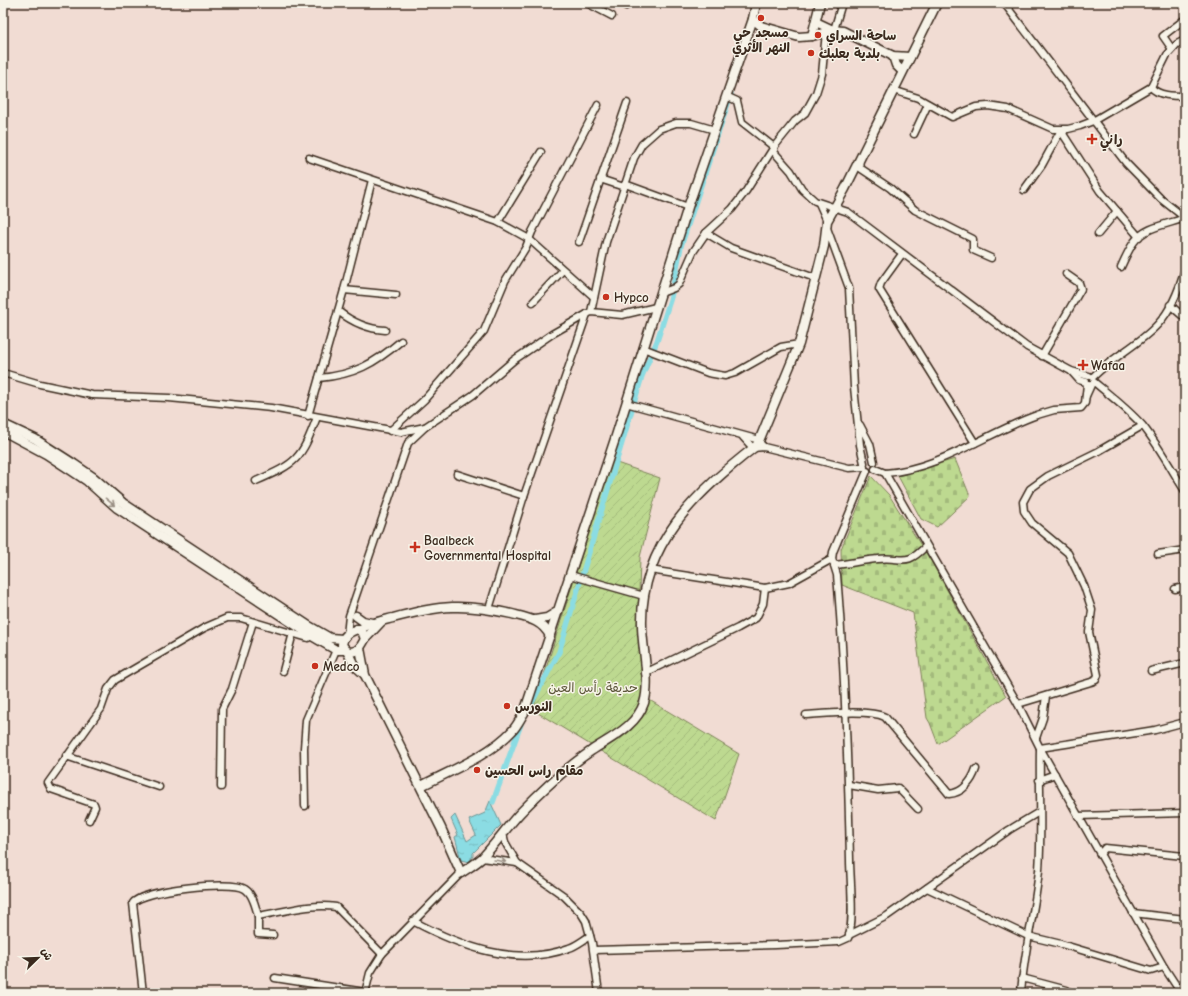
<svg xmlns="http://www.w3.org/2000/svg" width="1188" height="996" font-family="'Comic Neue','Playpen Sans Arabic',sans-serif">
  <defs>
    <pattern id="cemetery-stones" width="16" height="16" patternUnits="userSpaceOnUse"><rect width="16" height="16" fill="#bdd990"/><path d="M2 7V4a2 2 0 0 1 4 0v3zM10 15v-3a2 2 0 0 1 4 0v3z" fill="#a3ba7c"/></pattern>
    <pattern id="garden-furrows" width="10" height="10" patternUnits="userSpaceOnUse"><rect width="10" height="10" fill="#bdd990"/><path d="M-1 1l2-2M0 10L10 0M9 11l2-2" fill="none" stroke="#a3ba7c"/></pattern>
    <pattern id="water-ripples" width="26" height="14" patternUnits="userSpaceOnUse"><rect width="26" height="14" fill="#8bdce3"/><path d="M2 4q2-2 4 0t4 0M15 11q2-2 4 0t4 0" fill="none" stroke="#79bdc2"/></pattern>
  </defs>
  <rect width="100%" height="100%" fill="#f1dcd3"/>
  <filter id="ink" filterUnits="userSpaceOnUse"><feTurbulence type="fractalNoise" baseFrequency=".025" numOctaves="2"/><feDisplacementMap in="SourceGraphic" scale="8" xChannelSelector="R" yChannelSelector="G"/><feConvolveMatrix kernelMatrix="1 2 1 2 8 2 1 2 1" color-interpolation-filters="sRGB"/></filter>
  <g filter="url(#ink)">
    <g fill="url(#cemetery-stones)" stroke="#7c8257">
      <polygon points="955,459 970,496 937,527 921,519 898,476"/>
      <polygon points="871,476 889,495 931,561 1006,696 938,744 930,723 927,718 913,613 842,585 841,549"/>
    </g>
    <polygon fill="url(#garden-furrows)" stroke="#7c8257" points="611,461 660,478 640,557 638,631 646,698 739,754 716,821 533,710"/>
    <polygon fill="url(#water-ripples)" stroke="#6b9594" points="490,801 501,825 473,853 473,856 469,862 461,860 455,837 458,835 451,819 455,815 467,841 476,835 469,820 485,813"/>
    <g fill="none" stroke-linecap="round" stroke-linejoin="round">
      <g stroke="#8bdce3" stroke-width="5.5">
        <polyline points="528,710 559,652 642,376 657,341 671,297 681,246 731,94"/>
        <polyline points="493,802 522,721"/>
      </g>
      <defs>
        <g id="street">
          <polyline points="587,3 612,16"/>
          <polyline points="1004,3 1126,163 1161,199 1185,218"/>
          <polyline points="626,6 628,3"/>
          <polyline points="834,30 842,3"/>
          <polyline points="1172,49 1163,36 1185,19"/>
          <path d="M 1151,87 C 1158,96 1174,96 1185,96"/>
          <polyline points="893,90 918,98 952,117 976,107 988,106 1008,109 1053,129 1068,129 1080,126 1093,121 1151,87 1167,55 1177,44 1185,40"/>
          <polyline points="726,96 737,101 742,122 774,147 795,121 805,113 816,93 822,74 826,32"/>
          <polyline points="1065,130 1063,134 1100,191 1139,237"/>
          <polyline points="914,134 928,104"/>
          <polyline points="774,147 774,152 791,171 802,189 815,201 848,212 1027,347 1071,371 1089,376"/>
          <polyline points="309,158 498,222 529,239 594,297"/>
          <polyline points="859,160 860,168 890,188 915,210 973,239 973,250 991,258"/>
          <polyline points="600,179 624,187"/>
          <polyline points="625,184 688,207"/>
          <polyline points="1024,190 1042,165 1061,130"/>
          <polyline points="819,203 827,221"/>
          <polyline points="498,222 541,152"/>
          <polyline points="827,228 849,288 854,387 860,445 864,463"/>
          <polyline points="706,233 731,248 815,278"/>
          <polyline points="1098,234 1117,211"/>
          <polyline points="579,242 627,103"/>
          <polyline points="902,254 881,283 879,289 975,443"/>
          <path d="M 1121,267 C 1125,258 1129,249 1134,242 C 1144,227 1169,224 1185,218"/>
          <polyline points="344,290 396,295"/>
          <polyline points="661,293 674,288 679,284 693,252 706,233 732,209 746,191 774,147"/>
          <polyline points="533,302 563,270"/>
          <polyline points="1170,305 1185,318"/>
          <path d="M 338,311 C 352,322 366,329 385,330"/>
          <polyline points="591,312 606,242 634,158 642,144 659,129 676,123 691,123 715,130"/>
          <polyline points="643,348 708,373 725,376 735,373 781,347 799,344"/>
          <polyline points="1042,356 1081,289 1079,283 1066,274"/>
          <polyline points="1071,371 1079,380 1086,382"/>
          <polyline points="3,373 40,384 92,395 169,398 271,408 401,432 425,427"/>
          <path d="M 1093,377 C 1112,357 1139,345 1158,324 C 1171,310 1180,287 1185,269"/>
          <path d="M 319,378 C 354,375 374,364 401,341"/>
          <path d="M 1094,382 C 1111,396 1129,410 1143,426 C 1159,446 1171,469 1185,491"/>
          <polyline points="1086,396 1091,385"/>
          <polyline points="626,403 756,439 764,447"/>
          <polyline points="308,416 344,290 372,180"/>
          <polyline points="860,425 870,444 874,462"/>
          <polyline points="390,431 424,400 484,331 505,281 526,247 532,232 598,105"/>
          <polyline points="743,437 753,448 764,447 849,468 864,467"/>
          <polyline points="875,469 885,473 896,492 1018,704 1040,748 1164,967 1181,993"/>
          <path d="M 885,473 C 940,469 986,433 1037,415 L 1054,410 L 1081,408 L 1085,403 L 1087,384"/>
          <polyline points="457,474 524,496"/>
          <path d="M 256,481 C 297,463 301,460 317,417"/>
          <polyline points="1158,554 1185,550"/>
          <path d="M 834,565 C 849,564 863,560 878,559 C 903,556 905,568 926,546"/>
          <polyline points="650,570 765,588 789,583 832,559"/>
          <polyline points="570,575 644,596"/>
          <polyline points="1175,589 1185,587"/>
          <polyline points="489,609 524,496 587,314"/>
          <polyline points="347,635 349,616 408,443 425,427 473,395 514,360 552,334 587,314 591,312 622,315 656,307"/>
          <polyline points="283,671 293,633"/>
          <polyline points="1151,671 1185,663"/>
          <polyline points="645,673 738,628 756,618 763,604 765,588"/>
          <polyline points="1018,704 1091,682 1096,680 1098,675 1089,632 1092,610 1084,586 1068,553 1032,523 1024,511 1023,502 1030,489 1048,476 1097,452 1142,426"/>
          <path d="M 806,715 C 824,714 869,709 885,717 L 949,794 C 963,793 972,781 976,769"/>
          <polyline points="1036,738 1043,718 1046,696"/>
          <polyline points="66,756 159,787"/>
          <polyline points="1039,780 1055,774"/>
          <polyline points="849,785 878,790 898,788 918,809"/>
          <polyline points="221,787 222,709 232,689 253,622"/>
          <polyline points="305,806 304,748 306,720 336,650"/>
          <polyline points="1078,816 1185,813"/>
          <polyline points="89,820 95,807 94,804 51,789 48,783 101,709 108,689 115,680 204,628 227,618 241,618 308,638 312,635"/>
          <polyline points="503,833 505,842 517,863 564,896 581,913 586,921 592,943 599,993"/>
          <polyline points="1100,854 1105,848 1184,856"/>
          <polyline points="482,858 517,863"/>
          <polyline points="927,888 1028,936 1061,944 1151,971 1164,967"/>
          <polyline points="1133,913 1185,919"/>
          <polyline points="258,916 258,934 273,935"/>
          <path d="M 413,921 C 460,946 516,968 569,948 C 576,946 583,940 590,936"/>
          <polyline points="849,935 887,916 1009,830 1039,812"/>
          <path d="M 594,950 L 776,945 L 839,942 L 848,938 C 855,923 850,878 850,860 C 848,765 845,670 837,575 L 832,559 L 833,552 L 867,471"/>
          <polyline points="275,978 365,992"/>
          <polyline points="1022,978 1067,990"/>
          <path d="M 143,993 L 133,903 C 142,890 231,880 245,889 C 253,894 256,908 258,916 C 283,912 311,903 336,907 L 382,954"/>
          <polyline points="365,993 370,973 382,954 461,873"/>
          <path d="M 1021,993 C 1024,951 1035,911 1039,870 C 1042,829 1039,788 1040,748 L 1155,730 L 1185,722"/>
        </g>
        <g id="secondary">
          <polyline points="756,3 753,19 761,26 799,37 812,36 833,30"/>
          <polyline points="816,22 833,30 843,31 893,56 910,57"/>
          <polyline points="812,36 820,3"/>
          <polyline points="893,56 896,65 902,71"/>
          <polyline points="3,424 35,439 74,464 93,477 123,503 309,626 330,638 343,639"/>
          <polyline points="3,431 46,454 72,471 87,481 117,508 312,636 336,650 345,650"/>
          <polyline points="356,616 363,621 372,623"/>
          <polyline points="535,620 547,618 557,612"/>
          <path d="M 357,629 L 362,631 L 365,639 C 361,647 357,654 347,651 L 342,645 C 342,637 349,632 357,629 Z"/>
          <path d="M 359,630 C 369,623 381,621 393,618 C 440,605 464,603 512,614 C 528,618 542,620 550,636"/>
          <polyline points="365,639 382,621"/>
          <path d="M 360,648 L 365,675 L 441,828 L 461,873 C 468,868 477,863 483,857 C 496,843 507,827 520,813 C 541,791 566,768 591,751 C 610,738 636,727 644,703 C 651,682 642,648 642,625 C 640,544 697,492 756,446 L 759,441 L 799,344 L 824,246 L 827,221 L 845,189 L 937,3"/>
          <polyline points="347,651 354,665 364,674"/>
          <path d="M 421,786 C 450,771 490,755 512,731 C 517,726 520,719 524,713 L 615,439 L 688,207 L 753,19"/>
        </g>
      </defs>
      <use href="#street" stroke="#3b2a1e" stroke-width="9"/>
      <use href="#secondary" stroke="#3b2a1e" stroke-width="11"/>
      <use href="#street" stroke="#f7f3e8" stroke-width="6"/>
      <use href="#secondary" stroke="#f7f3e8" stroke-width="8"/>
    </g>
    <defs><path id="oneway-shaft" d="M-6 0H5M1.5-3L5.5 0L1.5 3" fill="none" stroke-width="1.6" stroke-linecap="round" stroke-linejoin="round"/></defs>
    <g stroke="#998e83">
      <use href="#oneway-shaft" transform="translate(110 502) rotate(39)"/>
      <use href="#oneway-shaft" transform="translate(500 861) rotate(9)"/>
    </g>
  </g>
  <g fill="#c8321e" stroke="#f7f3e8" stroke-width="1.5">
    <circle cx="761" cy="18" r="4"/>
    <circle cx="818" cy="35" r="4"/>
    <circle cx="811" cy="53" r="4"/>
    <path d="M1090 133h4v4h4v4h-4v4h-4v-4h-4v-4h4z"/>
    <circle cx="606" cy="297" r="4"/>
    <path d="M1081 359h4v4h4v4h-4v4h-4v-4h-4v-4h4z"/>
    <path d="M413 541h4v4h4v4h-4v4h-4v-4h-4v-4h4z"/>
    <circle cx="315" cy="666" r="4"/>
    <circle cx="507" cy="706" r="4"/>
    <circle cx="477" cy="770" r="4"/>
  </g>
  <g text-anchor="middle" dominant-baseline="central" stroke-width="3" stroke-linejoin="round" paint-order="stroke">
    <g font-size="13" font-weight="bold" fill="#3b2a1e" stroke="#f7f3e8" text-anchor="start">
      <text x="761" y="32" text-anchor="middle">مسجد حي<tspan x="761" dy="15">النهر الأثري</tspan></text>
      <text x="826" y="35">ساحة السراي</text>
      <text x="819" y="53">بلدية بعلبك</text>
      <text x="1100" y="139">راني</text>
      <text x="614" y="297">Hypco</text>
      <text x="1091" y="365">Wafaa</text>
      <text x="424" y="540">Baalbeck<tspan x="424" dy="15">Governmental Hospital</tspan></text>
      <text x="323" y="666">Medco</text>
      <text x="515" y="706">النورس</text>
      <text x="485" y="770">مقام راس الحسين</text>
    </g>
    <g font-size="13" fill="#5c563a" stroke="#f7f3e8">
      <text x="593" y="687">حديقة رأس العين</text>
    </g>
  </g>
  <rect width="1188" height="996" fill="none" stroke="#f7f3e8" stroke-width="16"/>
  <rect x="8" y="8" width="1172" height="980" fill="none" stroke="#3b2a1e" stroke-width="1.5" filter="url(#ink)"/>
  <g transform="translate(38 958) rotate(67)" stroke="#f7f3e8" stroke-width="3" paint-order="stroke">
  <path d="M0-3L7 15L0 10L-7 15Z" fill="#3b2a1e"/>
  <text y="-6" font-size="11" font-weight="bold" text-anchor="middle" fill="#3b2a1e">ش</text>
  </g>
</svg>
